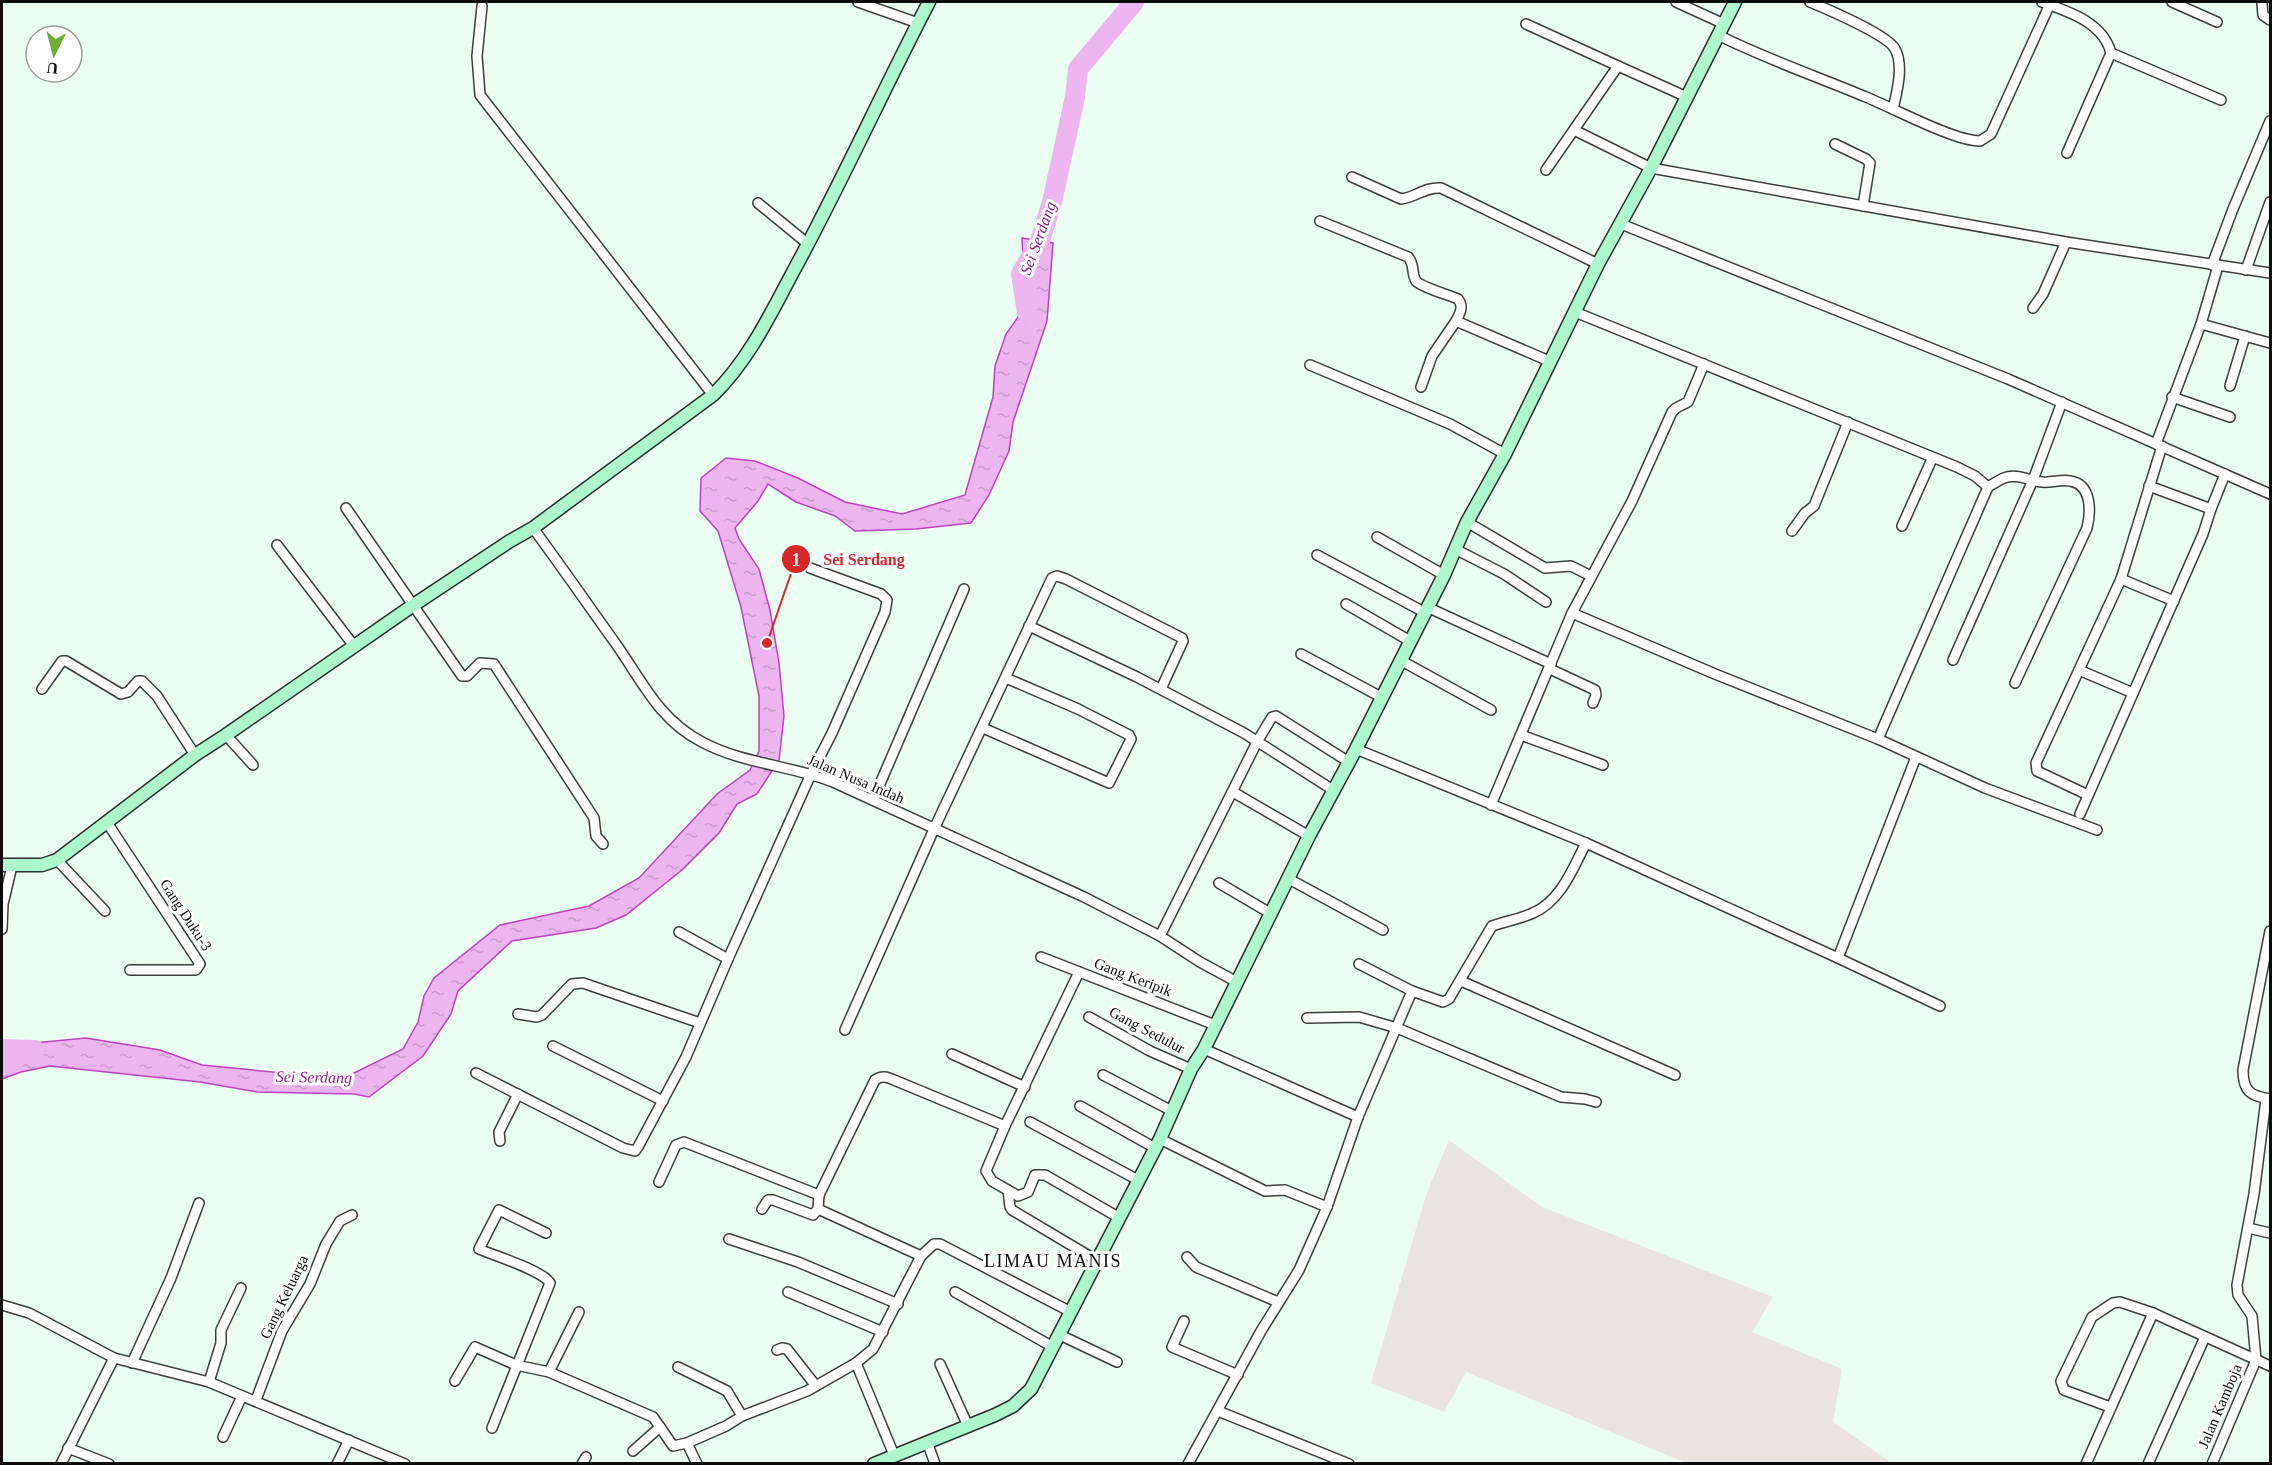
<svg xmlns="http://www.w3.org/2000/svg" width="2272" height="1465" font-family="Georgia,serif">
  <defs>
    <pattern id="water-ripples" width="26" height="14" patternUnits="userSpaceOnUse" patternTransform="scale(1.5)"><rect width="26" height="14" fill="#ecb5f0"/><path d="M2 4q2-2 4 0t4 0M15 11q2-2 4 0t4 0" fill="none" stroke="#c99acc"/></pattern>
  </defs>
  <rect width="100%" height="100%" fill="#ebfdf2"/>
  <polygon fill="#e9e4e0" points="1449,1140 1542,1207 1773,1297 1752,1332 1842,1369 1833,1422 1889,1461 1887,1463 1686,1463 1466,1372 1444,1412 1371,1383 1426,1195"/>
  <polygon fill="url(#water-ripples)" stroke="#bb43c0" stroke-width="1.5" points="1022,238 1053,243 1047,321 1013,422 1009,451 989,495 971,523 916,529 855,531 835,516 796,502 768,484 758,501 735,528 739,539 759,569 770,610 779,663 784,716 779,760 757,794 737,804 719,833 682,870 626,915 596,928 512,941 458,991 451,1014 423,1056 369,1097 354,1094 257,1092 200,1082 50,1066 21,1072 2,1079 2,1052 23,1044 86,1038 160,1050 202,1065 283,1073 348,1076 403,1049 418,1022 424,996 434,978 500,925 589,906 639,878 717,794 750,770 759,751 759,696 741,607 718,531 700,511 701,478 726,458 755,461 798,478 845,502 902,514 965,495 993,397 995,366 1006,334 1021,313 1024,277"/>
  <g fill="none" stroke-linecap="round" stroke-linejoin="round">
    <g stroke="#ecb5f0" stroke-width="20">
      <polyline points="1027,313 1021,274 1040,241 1052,202 1075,97 1078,69 1134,2"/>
      <polyline points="2,1049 35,1050"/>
    </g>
    <defs>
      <g id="street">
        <polyline points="858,2 918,23"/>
        <polyline points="1676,2 1724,24"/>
        <path d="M 1810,2 C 1827,9 1888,35 1895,49 C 1904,65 1897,92 1893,109"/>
        <path d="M 2042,2 C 2069,12 2103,22 2111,53 L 2067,153"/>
        <polyline points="2172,2 2217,22"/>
        <polyline points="2262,4 2263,15 2270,20"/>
        <polyline points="482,6 477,56 480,95 713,395"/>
        <polyline points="1526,24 1618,66"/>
        <path d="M 1718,35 C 1766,59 1816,76 1866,97 C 1893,108 1954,141 1980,141 L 1991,134 L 2050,4"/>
        <polyline points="2111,53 2221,100"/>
        <polyline points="1574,130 1651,168 2066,242 2270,273"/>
        <polyline points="1835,144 1866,159 1870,163 1863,206"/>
        <polyline points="1546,170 1618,66 1687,97"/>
        <path d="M 1352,177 L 1401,199 C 1417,197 1424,187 1441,188 L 1598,264"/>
        <polyline points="758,203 808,244"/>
        <path d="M 1320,221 L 1408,257 C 1415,264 1411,273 1416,281 C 1421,287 1449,295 1458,299 C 1464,307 1460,313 1456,321"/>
        <polyline points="1621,224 2008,379 2270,494"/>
        <polyline points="2212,265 2233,209 2270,121"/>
        <polyline points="2246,270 2270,202"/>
        <polyline points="2033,308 2043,294 2066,242"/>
        <polyline points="1575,312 1957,467 1975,476 1988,487 1878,739"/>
        <polyline points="2201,324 2270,343"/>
        <polyline points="1310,365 1450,424 1505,454"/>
        <polyline points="2230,386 2245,336"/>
        <polyline points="1421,387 1432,356 1456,321 1549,361"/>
        <polyline points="2172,397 2230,417"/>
        <polyline points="2156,444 2201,324 2218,266"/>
        <path d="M 1988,487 C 1993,484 1999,480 2004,478 C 2016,473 2030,481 2042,482 C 2052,483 2061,479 2070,481 C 2092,484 2091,512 2087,528 L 2015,683"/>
        <polyline points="346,508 462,676 467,676 480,663 494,664 594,818 596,836 603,844"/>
        <polyline points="2211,509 2225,474"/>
        <polyline points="1467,522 1545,568 1571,566 1591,576"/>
        <polyline points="1902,526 1932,459"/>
        <path d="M 533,528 C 561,566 588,605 616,644 C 642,681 659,720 702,742 C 743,764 790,765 833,782 L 1084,897 L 1160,936 L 1200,962 L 1237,982"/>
        <polyline points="1792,531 1805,513 1814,506 1848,422"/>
        <polyline points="1377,537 1444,575"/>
        <polyline points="277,545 354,646"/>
        <polyline points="1455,549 1504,574 1546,602"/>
        <polyline points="1317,555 1424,612"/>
        <polyline points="2121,579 2174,601"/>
        <polyline points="1346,604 1410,641"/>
        <polyline points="1427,607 1551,664"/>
        <polyline points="1572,613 1715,674 1878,739 1985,788 2097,830"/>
        <polyline points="1029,626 1137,677 1244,733 1333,790"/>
        <polyline points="1301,654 1381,697"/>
        <polyline points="1400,660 1491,710"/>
        <polyline points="1953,660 2033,480 2062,402"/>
        <polyline points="1550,669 1595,690 1596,695 1593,703"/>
        <polyline points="2079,670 2133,693"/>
        <polyline points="42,689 62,661 66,661 121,694 128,692 138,681 142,681 157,696 195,755"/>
        <polyline points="983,728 1109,783 1131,739 1129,735 1078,709 1006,678"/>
        <polyline points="226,735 253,765"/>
        <polyline points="1521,735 1603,765"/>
        <polyline points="1356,749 1586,843 1838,958 1916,757"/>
        <polyline points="1233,792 1309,836"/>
        <polyline points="2088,795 2037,771 2036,763 2121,579 2162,446"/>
        <polyline points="873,800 964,589"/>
        <polyline points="1491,805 1572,613 1632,501 1672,412 1676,408 1688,402 1704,364"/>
        <polyline points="2080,814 2203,534 2211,509 2149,486"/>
        <polyline points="106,821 200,964 196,970 130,970"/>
        <polyline points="57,860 105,911"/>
        <polyline points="1289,879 1383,930"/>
        <polyline points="1219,883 1270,913"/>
        <polyline points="2,929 3,904 12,866"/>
        <path d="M 2270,931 L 2243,1070 C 2243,1091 2250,1096 2270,1099"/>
        <polyline points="679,932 728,959"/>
        <polyline points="1160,936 1257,742 1272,717 1276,716 1349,762"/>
        <polyline points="1041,957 1215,1025"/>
        <polyline points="1838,958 1940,1006"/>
        <polyline points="1079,972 1005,1126 986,1171 992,1181 1018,1196 1028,1192 1035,1175 1045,1175 1118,1217"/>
        <polyline points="1461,981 1675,1075"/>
        <path d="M 1412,991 L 1443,1002 L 1449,999 L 1492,926 C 1506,921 1520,919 1533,913 C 1561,901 1573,868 1586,843"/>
        <polyline points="518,1014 537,1017 542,1015 572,984 583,983 700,1023"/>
        <polyline points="1089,1017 1150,1051 1191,1069"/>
        <polyline points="1307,1018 1359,1017 1397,1028 1561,1097 1585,1099 1596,1102"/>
        <polyline points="845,1030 934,829 1052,578 1057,576 1066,579 1182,638 1183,641 1161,689"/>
        <polyline points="553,1046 663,1101"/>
        <polyline points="1204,1049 1358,1117"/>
        <polyline points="952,1054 1025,1087"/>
        <polyline points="476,1073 623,1148 635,1151 638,1147 686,1057 728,959 811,774 832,733 885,612 887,600 881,594 810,568"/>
        <polyline points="1103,1075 1172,1111"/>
        <polyline points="1080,1106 1155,1148"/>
        <polyline points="1030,1122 1138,1180"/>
        <polyline points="1160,1139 1265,1191 1285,1190 1327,1207 1299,1270 1261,1331 1188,1464"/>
        <polyline points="500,1141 499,1132 518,1094"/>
        <polyline points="659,1182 676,1145 684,1142 819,1195"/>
        <polyline points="1008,1190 1010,1207 1012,1210 1096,1260"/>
        <polyline points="1327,1207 1358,1117 1412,991 1359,964"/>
        <path d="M 762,1209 L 768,1200 L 773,1200 L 813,1215 L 818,1209 L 819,1195 L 875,1080 C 882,1075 887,1077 894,1080 L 1005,1126"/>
        <polyline points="818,1209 921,1256"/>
        <polyline points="2248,1228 2270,1233"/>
        <polyline points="729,1239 798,1262 898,1304"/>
        <polyline points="1187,1257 1196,1267 1278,1302"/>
        <polyline points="788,1292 883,1332"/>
        <polyline points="955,1292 1053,1347"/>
        <polyline points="2,1305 29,1313 114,1358"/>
        <polyline points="1184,1321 1172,1347 1238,1375"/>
        <polyline points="1060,1335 1117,1362"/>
        <polyline points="777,1350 782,1348 787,1349 816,1386"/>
        <polyline points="132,1363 171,1278 199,1203"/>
        <polyline points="856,1363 894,1455"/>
        <polyline points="940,1364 968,1426"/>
        <polyline points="678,1367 727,1391 742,1416"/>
        <polyline points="549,1372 579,1312"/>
        <polyline points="455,1381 475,1347 516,1365 549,1372 653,1417 660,1427 633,1451"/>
        <polyline points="209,1382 221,1343 221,1330 241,1288"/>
        <polyline points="256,1400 282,1331 310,1284 326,1244 340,1221 352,1215"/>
        <polyline points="2110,1407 2064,1390 2061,1381 2092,1317 2113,1303 2120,1302 2153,1313 2270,1366"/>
        <polyline points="1218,1411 1349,1464"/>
        <polyline points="660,1427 673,1446 687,1443 726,1426 742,1416 807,1391 856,1363 873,1349 921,1256 934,1244 940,1244 1071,1312"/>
        <path d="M 492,1428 L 550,1283 C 542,1270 495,1256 479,1249 L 499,1210 L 546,1233"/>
        <polyline points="223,1437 242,1396"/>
        <polyline points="687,1443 697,1464"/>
        <polyline points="928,1444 935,1464"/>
        <polyline points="68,1448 109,1464"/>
        <polyline points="61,1464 114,1358 209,1382 405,1464"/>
        <polyline points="337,1464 349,1440"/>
        <polyline points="582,1464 586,1457"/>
        <polyline points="2086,1464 2153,1313"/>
        <polyline points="2148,1464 2205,1337"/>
        <polyline points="2212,1464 2256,1360 2252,1316 2238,1295 2237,1285 2254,1194 2266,1099"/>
      </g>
      <g id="secondary">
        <path d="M 2,865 L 42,865 L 57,860 L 195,755 L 226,735 L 412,606 L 510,541 L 533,528 L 713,395 C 749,360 771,313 794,270 C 842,182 883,90 929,2"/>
        <polyline points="874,1464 995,1415 1013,1406 1031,1389 1160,1139 1191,1069 1204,1049 1309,836 1356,749 1444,575 1467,522 1505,454 1598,264 1651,168 1735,2"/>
      </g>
    </defs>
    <use href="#street" stroke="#3e3e3e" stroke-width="12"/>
    <use href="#secondary" stroke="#2d2d2d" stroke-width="15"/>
    <use href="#street" stroke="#fff" stroke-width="9"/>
    <use href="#secondary" stroke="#acf7ce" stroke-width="12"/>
  </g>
  <g text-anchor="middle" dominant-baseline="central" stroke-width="6" stroke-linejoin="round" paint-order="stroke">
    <g font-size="15" fill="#0b0b0b" stroke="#fff">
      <text transform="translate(856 779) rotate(23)">Jalan Nusa Indah</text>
      <text transform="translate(186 915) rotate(57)">Gang Duku-3</text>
      <text transform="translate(1133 977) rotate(21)">Gang Keripik</text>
      <text transform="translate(1147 1030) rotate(28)">Gang Sedulur</text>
      <text transform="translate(284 1297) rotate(-64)">Gang Keluarga</text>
      <text transform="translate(2220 1406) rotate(-67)">Jalan Kamboja</text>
    </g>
    <g font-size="16" font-style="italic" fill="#902190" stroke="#fff">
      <text transform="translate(1038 238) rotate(-70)">Sei Serdang</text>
      <text transform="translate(314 1077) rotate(1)">Sei Serdang</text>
    </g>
    <g font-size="18" letter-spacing="1.5" fill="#0b0b0b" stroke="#fff">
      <text x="1053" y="1261">LIMAU MANIS</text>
    </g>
  </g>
  <path fill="none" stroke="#d62828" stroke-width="2" d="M767 643L796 559"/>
  <g fill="#d62828" stroke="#fff" stroke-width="2">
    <circle cx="767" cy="643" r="6"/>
    <circle cx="796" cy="559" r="15"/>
  </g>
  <g font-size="18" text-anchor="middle" font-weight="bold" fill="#fff">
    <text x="796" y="566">1</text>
  </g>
  <g font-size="16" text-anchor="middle" font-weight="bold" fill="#d62828" stroke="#fff" stroke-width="6" stroke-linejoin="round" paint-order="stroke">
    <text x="864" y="565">Sei Serdang</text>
  </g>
  <rect width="2272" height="1465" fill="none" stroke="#0b0b0b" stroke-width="6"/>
  <g transform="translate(54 54) rotate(186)"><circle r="28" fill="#ffffff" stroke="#9d9d9d" stroke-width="1.5"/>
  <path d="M0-4.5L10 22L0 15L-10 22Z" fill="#6dad31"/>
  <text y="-9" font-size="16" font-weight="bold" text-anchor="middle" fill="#0b0b0b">U</text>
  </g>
</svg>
